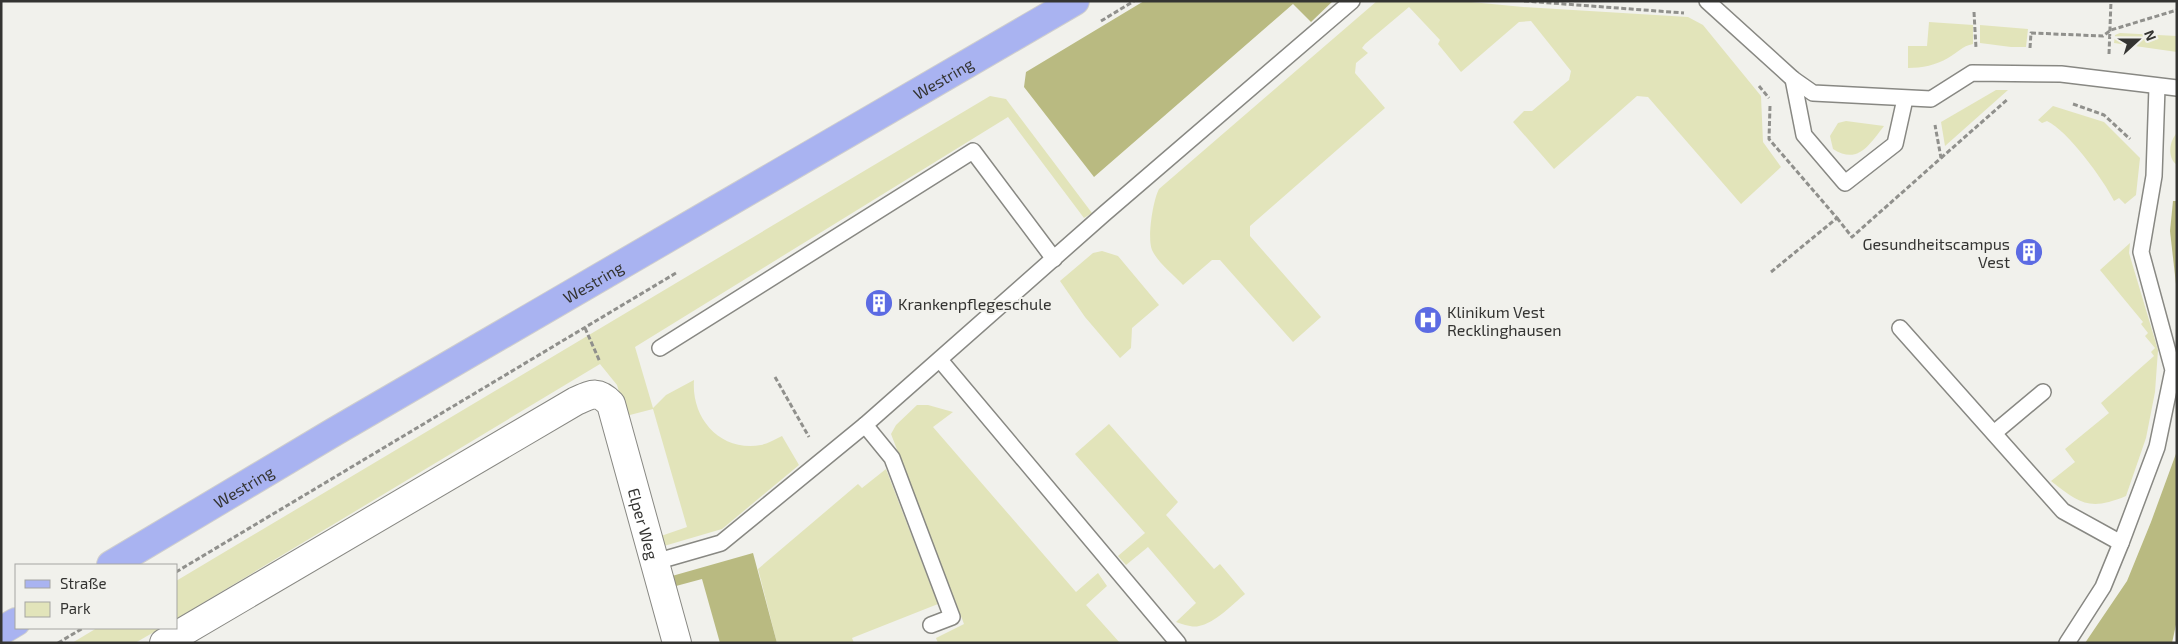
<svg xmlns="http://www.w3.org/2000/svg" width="2178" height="644" font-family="'Exo 2',sans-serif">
  <rect width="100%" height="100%" fill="#f1f1ec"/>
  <g fill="#e2e4ba">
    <path d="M 1377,1 L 1461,1 L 1523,7 L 1688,17 L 1703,25 L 1761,96 L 1763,142 L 1781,167 L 1741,204 L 1648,97 L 1637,96 L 1554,169 L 1513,122 L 1524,111 L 1532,111 L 1569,80 L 1571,71 L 1531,21 L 1519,22 L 1461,72 L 1438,44 L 1440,40 L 1409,7 L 1365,44 L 1362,48 L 1368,53 L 1356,63 L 1355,73 L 1385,108 L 1250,226 L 1250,236 L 1321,317 L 1293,342 L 1220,260 L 1212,260 L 1183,285 C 1174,275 1158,263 1152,250 C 1147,238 1153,200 1159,189 Z"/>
    <path d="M 1929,22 L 1973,25 L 1973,44 C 1962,46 1957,53 1948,58 C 1936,65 1922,68 1908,68 L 1908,46 L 1927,46 Z"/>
    <polygon points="1980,25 2028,29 2026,47 2011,47 1980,43"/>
    <polygon points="2120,33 2177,36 2177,52 2114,43 2115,35"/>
    <polygon points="1996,90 2008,90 1945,146 1941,122"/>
    <path d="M 990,96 L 1006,99 L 1092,213 L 1084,218 L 1008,117 L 635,347 L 653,408 L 666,395 L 694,380 C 691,418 720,452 761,445 C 768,444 775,439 782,436 L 799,465 L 722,529 L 664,546 L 661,536 L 687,527 L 653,409 L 626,416 L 617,385 L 600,364 L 176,619 L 176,581 Z"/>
    <path d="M 2053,106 L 2104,122 L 2140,158 L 2136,195 L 2125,204 L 2119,198 L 2114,201 C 2104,180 2067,130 2047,121 L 2042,123 L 2038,120 Z"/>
    <path d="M 1846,121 L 1884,126 C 1869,145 1858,165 1833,149 L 1830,136 L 1838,123 Z"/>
    <path d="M 2177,133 L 2177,165 C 2167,158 2169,141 2177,133 Z"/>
    <path d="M 2130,243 L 2129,253 L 2158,350 L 2155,392 L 2146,438 L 2126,496 C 2090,511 2080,504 2051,481 L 2075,462 L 2065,449 L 2109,413 L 2101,403 L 2154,356 L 2151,352 L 2155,348 L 2145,336 L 2148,333 L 2141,324 L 2143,322 L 2100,270 Z"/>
    <polygon points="1102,251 1118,256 1159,305 1132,328 1131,348 1120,358 1085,317 1060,281 1093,253"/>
    <polygon points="917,405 928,405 953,412 933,427 1076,592 1098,573 1107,586 1086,605 1120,643 938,643 936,638 964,624 891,434 896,425"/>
    <path d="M 1109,424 L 1178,502 L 1166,515 L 1214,569 L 1220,564 L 1245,594 C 1233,604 1215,623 1199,626 C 1192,628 1183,624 1176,622 L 1196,603 L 1148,547 L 1126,565 L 1118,556 L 1145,533 L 1075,454 Z"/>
    <polygon points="886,469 938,604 852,638 854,643 777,643 758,569 858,484 862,488"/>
    <polygon points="97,628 161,628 135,643 72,643"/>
  </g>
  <g fill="#b9ba81">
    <polygon points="1144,1 1333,1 1311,22 1293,4 1094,177 1024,87 1026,72"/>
    <polygon points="2173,201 2177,201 2177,293 2170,231"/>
    <polygon points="2177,451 2177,620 2172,643 2085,643 2127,581 2151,522"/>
    <polygon points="753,553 777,643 720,643 702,579 676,586 672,576"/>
  </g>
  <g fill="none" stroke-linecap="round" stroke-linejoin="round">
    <defs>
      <g id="lane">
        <polyline points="1707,1 1793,79 1813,93 1931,99 1972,73 2061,74 2177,88"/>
        <polyline points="1793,79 1804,135 1845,183 1895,144 1905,99"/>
        <polyline points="1900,328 2063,511 2121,543"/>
        <polyline points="660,348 973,151 1054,259"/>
        <polyline points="940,360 1178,643"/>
        <polyline points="865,425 892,458 952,617 931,625"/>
        <polyline points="1994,433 2043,392"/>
        <polyline points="655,562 721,543 865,425 1104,214 1352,1"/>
        <polyline points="2067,643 2103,587 2121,543 2157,447 2173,370 2141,252 2154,176 2157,87"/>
      </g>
      <g id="street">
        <path id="s1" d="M 164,643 L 576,401 C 592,394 598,390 611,404 L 677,643"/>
      </g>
      <g id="primary">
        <path id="s2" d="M 111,565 L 334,432 L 1075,1"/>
        <polyline points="1,631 16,622"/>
      </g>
    </defs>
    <use href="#lane" stroke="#888883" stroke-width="18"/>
    <use href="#street" stroke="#888883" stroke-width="30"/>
    <use href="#primary" stroke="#cecece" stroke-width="30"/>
    <g stroke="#90908c" stroke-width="3" stroke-dasharray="5 2.5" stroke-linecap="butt">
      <polyline points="1524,1 1684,13"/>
      <polyline points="1974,12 1976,48"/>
      <polyline points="1101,21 1134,1"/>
      <polyline points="2030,48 2031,33 2103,36 2111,30 2177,10"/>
      <polyline points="2109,54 2111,1"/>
      <polyline points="1759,86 1769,98"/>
      <polyline points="2073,104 2104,115 2130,139"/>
      <polyline points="1770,106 1769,139 1837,218 1771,272"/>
      <polyline points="1941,158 2008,99"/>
      <polyline points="1837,218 1852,237 1941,158 1935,125"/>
      <polyline points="585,328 600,362"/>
      <polyline points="775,377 809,437"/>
      <polyline points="176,572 676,273"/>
      <polyline points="58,643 83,628"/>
    </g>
    <use href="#lane" stroke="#fff" stroke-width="15"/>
    <use href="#street" stroke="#fff" stroke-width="28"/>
    <use href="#primary" stroke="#a9b3f1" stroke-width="28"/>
  </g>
  <defs>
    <symbol id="building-disc" viewBox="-11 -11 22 22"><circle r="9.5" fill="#5c6be3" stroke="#f1f1ec"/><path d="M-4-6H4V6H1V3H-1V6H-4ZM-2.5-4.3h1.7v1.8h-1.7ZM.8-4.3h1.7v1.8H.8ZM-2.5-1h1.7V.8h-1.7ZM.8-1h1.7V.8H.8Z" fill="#fff"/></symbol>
    <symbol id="hospital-disc" viewBox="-11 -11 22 22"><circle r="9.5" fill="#5c6be3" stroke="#f1f1ec"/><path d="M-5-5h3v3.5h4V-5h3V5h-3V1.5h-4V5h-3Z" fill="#fff"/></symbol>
  </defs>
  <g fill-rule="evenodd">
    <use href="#building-disc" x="2013" y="236" width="32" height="32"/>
    <use href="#building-disc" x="863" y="287" width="32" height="32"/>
    <use href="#hospital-disc" x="1412" y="304" width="32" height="32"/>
  </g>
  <g text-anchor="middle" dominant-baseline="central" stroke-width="4" stroke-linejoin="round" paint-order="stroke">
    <g font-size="16" fill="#343432" stroke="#f1f1ec">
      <text stroke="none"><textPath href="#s2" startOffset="964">Westring</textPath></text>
      <text stroke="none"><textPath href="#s2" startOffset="559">Westring</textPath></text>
      <text stroke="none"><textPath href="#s2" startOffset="154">Westring</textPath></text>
      <text stroke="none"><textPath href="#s1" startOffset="641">Elper Weg</textPath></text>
    </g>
    <g font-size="16" fill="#343432" stroke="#f1f1ec" text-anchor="start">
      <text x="2010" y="243" text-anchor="end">Gesundheitscampus<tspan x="2010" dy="18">Vest</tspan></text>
      <text x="898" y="303">Krankenpflegeschule</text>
      <text x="1447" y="311">Klinikum Vest<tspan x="1447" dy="18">Recklinghausen</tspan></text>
    </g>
  </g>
  <rect width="2178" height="644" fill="none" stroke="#343432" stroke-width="5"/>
  <rect x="15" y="564" width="162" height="65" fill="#f1f1ec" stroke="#a5a5a2"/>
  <rect x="25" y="580" width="25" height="8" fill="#a9b3f1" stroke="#a5a5a2"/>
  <text x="60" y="589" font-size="15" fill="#343432">Straße</text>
  <rect x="25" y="602" width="25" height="15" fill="#e2e4ba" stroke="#a5a5a2"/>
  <text x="60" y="614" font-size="15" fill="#343432">Park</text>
  <g transform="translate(2138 40) rotate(69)" stroke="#f1f1ec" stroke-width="4" paint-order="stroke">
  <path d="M0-4L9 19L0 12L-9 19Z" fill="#343432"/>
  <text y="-8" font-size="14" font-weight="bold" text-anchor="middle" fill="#343432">N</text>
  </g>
</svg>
